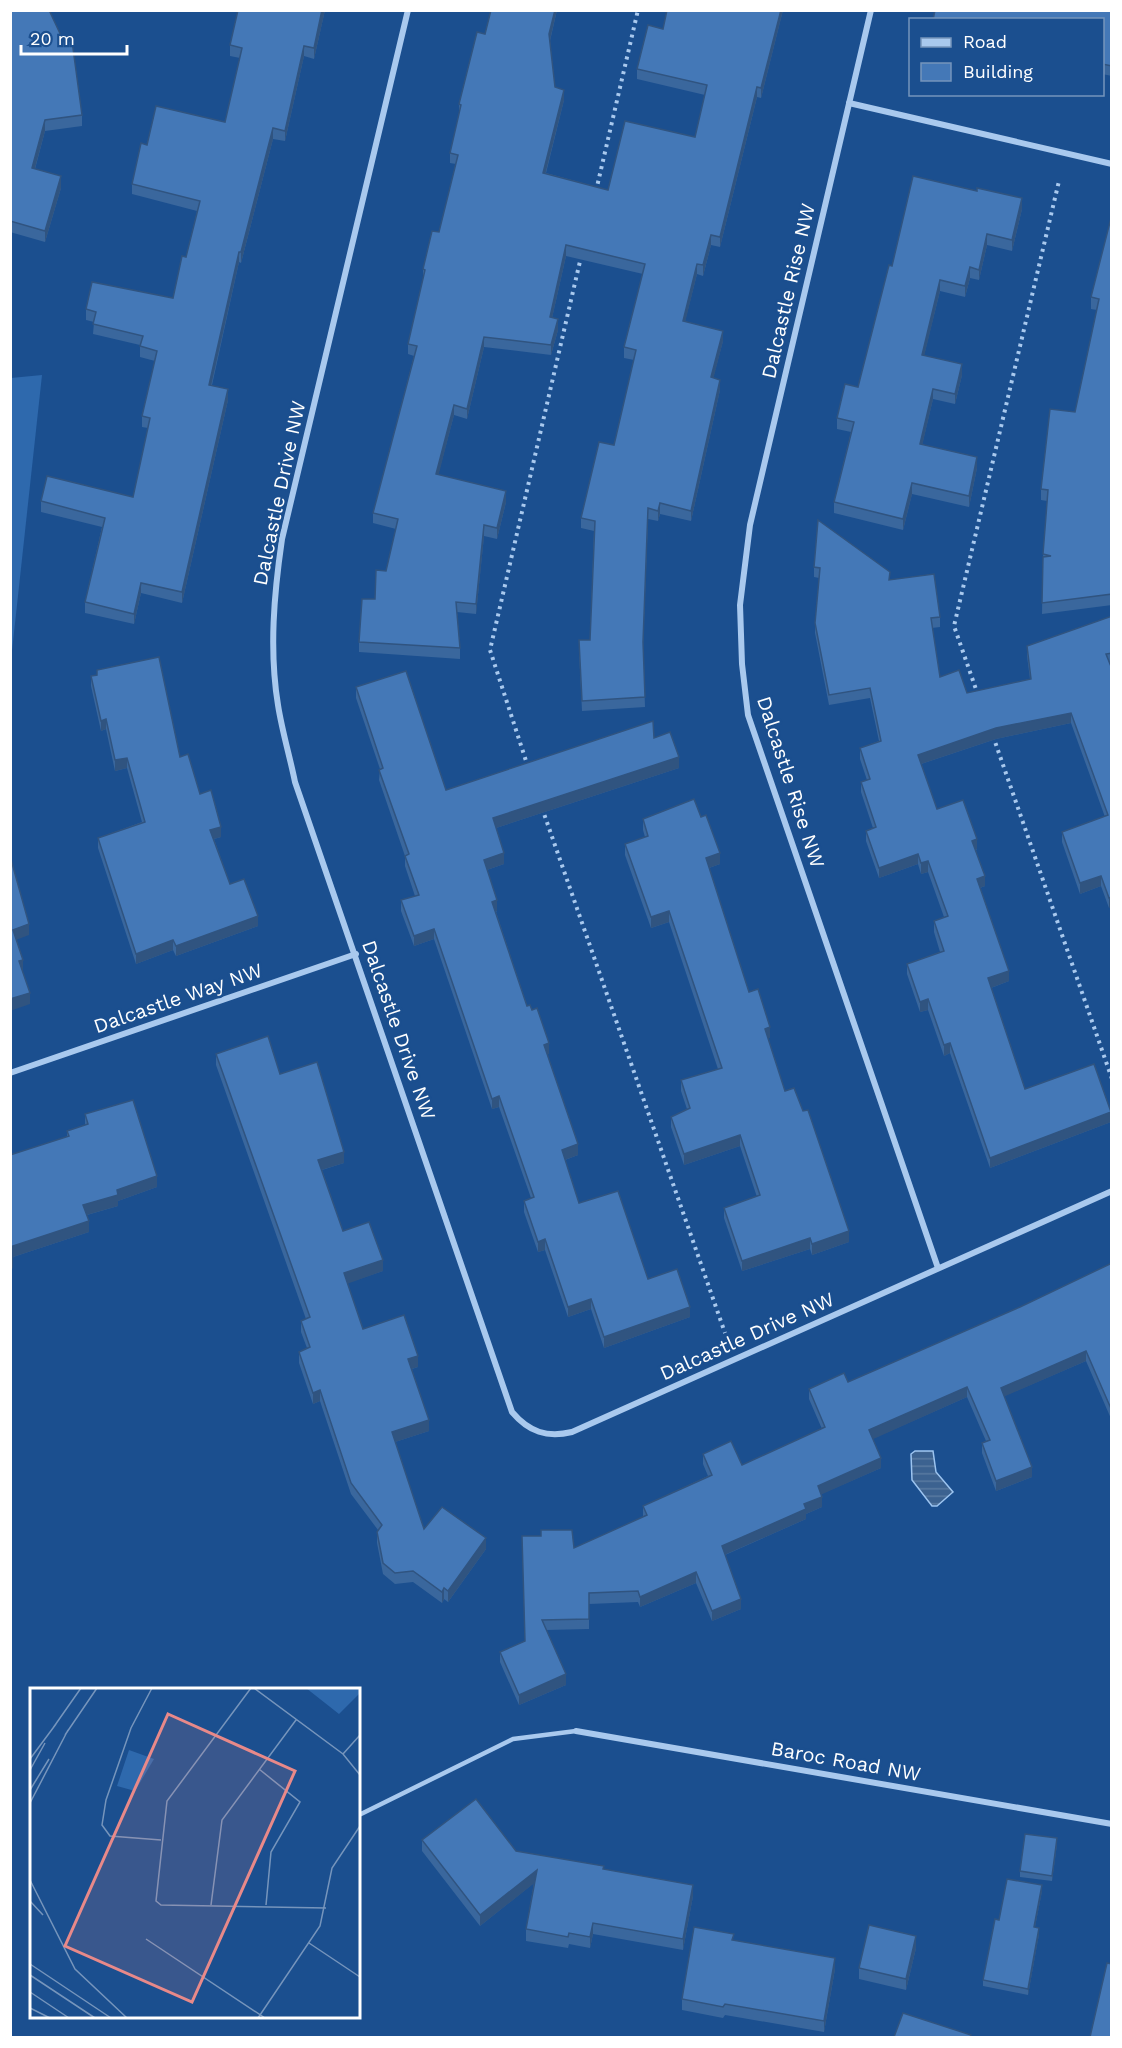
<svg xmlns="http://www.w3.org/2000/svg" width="1122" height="2048" font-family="'Work Sans',sans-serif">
  <defs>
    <pattern id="water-rules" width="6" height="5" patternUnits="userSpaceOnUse" patternTransform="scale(1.5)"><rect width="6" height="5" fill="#3c6290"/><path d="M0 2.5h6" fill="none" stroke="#597aa1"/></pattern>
  </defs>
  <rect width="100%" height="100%" fill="#1b4f8f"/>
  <polygon fill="#2e69ad" points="42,375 11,660 11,378"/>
  <polygon fill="url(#water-rules)" stroke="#9cc4f0" stroke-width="1.5" points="915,1451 933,1451 936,1472 953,1492 937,1506 932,1506 912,1480 911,1454"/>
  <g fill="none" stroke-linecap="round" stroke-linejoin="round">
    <g stroke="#a9c9ee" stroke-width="4" stroke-dasharray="3 4.5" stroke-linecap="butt">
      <polyline points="596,191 638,10"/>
      <polyline points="978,695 954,626 1059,181"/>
      <polyline points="993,736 1112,1079"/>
      <polyline points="528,767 490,650 581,257"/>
      <polyline points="542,808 725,1333"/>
    </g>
    <polyline stroke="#a9c9ee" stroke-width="4.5" points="358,1813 361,1814 513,1739 576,1731"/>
    <g stroke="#a9c9ee" stroke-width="6">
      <path d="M 408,10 L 282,539 C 274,594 269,650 278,705 C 282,731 290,757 295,782 L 512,1412 C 529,1432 547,1438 572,1432 L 1112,1191"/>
      <polyline points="871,10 750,525 740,605 742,664 748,715 938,1268"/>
      <polyline points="849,103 1112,164"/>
      <polyline points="10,1073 356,954"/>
      <polyline points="576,1731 1112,1824"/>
    </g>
  </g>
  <g fill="#3a679d">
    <polygon points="10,10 82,115 82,126 45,131 35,169 61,188 45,242 10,232"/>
    <polygon points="238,10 325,10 314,59 304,56 285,141 273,139 241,263 239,262 212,385 228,400 182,603 141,593 134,624 85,613 85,602 102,527 41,512 41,501 133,497 148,428 142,427 142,416 155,361 140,357 140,345 93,334 94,322 86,320 86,309 173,298 186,257 197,211 132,194 132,184 147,145 225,122 240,58 230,56 230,45"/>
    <polygon points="491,10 557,10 550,41 555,87 564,100 546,173 608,190 695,137 705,95 637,79 637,69 663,29 667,10 783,10 761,98 757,97 720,247 711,245 703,276 697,274 685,321 723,341 713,378 720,390 691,521 660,514 658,521 648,519 643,647 645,707 582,711 579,650 590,640 594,531 581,528 581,518 614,445 634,360 624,358 624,347 643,274 566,256 552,318 558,330 551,355 484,347 467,419 454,415 438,475 506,502 497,539 484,536 476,614 457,612 460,648 460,659 359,652 359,642 375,599 386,571 396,529 373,523 373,513 414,356 408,354 408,344 423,280 423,269 439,232 456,164 450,163 450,153 459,114 459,104 485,34"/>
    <polygon points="1112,10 1112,76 1102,74 1102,20"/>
    <polygon points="1022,209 1012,251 987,245 979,280 970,278 965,297 940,291 924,355 962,375 955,404 933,399 922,445 977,468 969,507 912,494 903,530 834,513 834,502 851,432 837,429 837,418 858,387 892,266"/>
    <polygon points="1112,218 1112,605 1042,614 1043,557 1047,501 1041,500 1041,489 1075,412 1097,310 1091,309 1091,297"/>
    <polygon points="814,567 890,580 940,617 940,627 932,628 940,677 967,693 1030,679 1027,656 1027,646 1112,616 1112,663 1109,663 1109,908 1101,886 1080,894 1062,842 1062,832 1105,817 1071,723 996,739 921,764 937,809 977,849 976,850 985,886 980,888 1009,981 991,988 1025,1089 1111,1122 990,1168 950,1053 944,1056 928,1010 920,1012 907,974 907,964 940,952 934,932 934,921 944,917 928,872 921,874 918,864 879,878 866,841 866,831 873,828 861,792 861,782 867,780 860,759 860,748 879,741 870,698 829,705 815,633 815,623 819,578 814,577"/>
    <polygon points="97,670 180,757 221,837 214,839 230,884 258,926 176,956 173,950 136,964 98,848 98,838 142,822 127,768 115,771 106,729 101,731 91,686 91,676 97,675"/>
    <polygon points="356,687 446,790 654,738 679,768 496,828 504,864 487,870 497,911 496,912 527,1006 549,1054 547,1054 578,1155 565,1160 579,1203 648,1279 690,1317 604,1348 591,1309 568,1317 545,1250 538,1252 524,1212 524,1201 531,1198 499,1107 492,1109 434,939 414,946 401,911 401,900 415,896 405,866 405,856 379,780 380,769 356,698"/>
    <polygon points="701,817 720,864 709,868 749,992 770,1038 768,1038 785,1091 849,1242 812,1255 810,1249 742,1271 724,1218 724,1208 757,1197 740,1146 684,1165 671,1127 671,1117 687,1109 681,1091 681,1080 718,1069 669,922 651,928 625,855 625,844 645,837 643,830 643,819"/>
    <polygon points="216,1054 280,1074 344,1163 322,1170 343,1231 383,1271 347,1283 363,1329 418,1367 412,1369 429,1431 395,1442 424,1529 486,1549 448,1602 444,1599 442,1603 413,1582 395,1584 383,1574 377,1543 377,1532 378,1530 351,1494 320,1401 313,1404 299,1363 299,1352 307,1348 301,1332 301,1321 306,1319 216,1065"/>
    <polygon points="85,1114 157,1187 118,1201 118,1206 87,1215 89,1232 13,1257 13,1268 10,1269 10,1155 67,1137 67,1131 85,1125"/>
    <polygon points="1112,1263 1112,1421 1086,1361 1004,1396 1032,1477 996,1491 982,1453 982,1443 986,1441 967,1397 872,1439 881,1468 821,1494 822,1507 806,1514 806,1519 725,1555 741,1609 712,1621 696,1583 640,1607 638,1602 589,1604 589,1629 546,1630 566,1685 519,1705 500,1662 500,1652 524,1642 574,1548 643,1517 643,1506 708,1476 703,1464 703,1454 742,1465 822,1429 809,1399 809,1389 848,1382 1020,1307"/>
    <polygon points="422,1840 516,1851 604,1869 693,1896 683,1950 593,1934 590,1948 569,1944 568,1948 526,1941 526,1929 534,1883 480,1926 422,1851"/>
    <polygon points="1057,1844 1052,1881 1020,1877 1020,1871"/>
    <polygon points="1042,1891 1035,1927 1039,1934 1028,1995 983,1986 983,1980 999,1920"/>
    <polygon points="734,1941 835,1969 824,2032 725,2015 723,2018 682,2010 682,1999"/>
    <polygon points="916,1948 906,1990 859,1979 859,1968"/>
  </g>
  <g fill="#305480">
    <polygon points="322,10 325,10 314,59 314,48"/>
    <polygon points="555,10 557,10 549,44 549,34"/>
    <polygon points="781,10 783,10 761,98 761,88"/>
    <polygon points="304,46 304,56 285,141 285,131"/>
    <polygon points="757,87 757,97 720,247 720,237"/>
    <polygon points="564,90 564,100 543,183 543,173"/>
    <polygon points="45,120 45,131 32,179 32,168"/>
    <polygon points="273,128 273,139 241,263 241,252"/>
    <polygon points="61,176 61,188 45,242 45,231"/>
    <polygon points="1022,198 1022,209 1012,251 1012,240"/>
    <polygon points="987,234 987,245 979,280 979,270"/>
    <polygon points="711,235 711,245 703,276 703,265"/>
    <polygon points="566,245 566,256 550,327 550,317"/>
    <polygon points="239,252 239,262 209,395 209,385"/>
    <polygon points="697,264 697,274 683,331 683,321"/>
    <polygon points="970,267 970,278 965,297 965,286"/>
    <polygon points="940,280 940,291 922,365 922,355"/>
    <polygon points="558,319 558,330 551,355 551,345"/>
    <polygon points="723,331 723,341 711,388 711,377"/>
    <polygon points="484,337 484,347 467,419 467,409"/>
    <polygon points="962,364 962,375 955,404 955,394"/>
    <polygon points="720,380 720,390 691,521 691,511"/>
    <polygon points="228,389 228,400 182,603 182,592"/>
    <polygon points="933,389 933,399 920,455 920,444"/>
    <polygon points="454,405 454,415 436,485 436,474"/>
    <polygon points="977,457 977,468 969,507 969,496"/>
    <polygon points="912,483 912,494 903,530 903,519"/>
    <polygon points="506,491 506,502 497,539 497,528"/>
    <polygon points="660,503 660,514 658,521 658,511"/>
    <polygon points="484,525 484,536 476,614 476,604"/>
    <polygon points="141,583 141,593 134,624 134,614"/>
    <polygon points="1071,713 1071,723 996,739 918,765 918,755 996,728"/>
    <polygon points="106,719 106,729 101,731 101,721"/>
    <polygon points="679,757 679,768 493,829 493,818"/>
    <polygon points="127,758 127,768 115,771 115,760"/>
    <polygon points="221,827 221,837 210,840 210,830"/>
    <polygon points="977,839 977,849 972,851 972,841"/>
    <polygon points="504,853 504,864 484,871 484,860"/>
    <polygon points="720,853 720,864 706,869 706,858"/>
    <polygon points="918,854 918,864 879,878 879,868"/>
    <polygon points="928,861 928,872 921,874 921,863"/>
    <polygon points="985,876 985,886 977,889 977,879"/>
    <polygon points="1101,876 1101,886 1080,894 1080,883"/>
    <polygon points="1112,897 1112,907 1109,908 1109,898"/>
    <polygon points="497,900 497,911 492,913 492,902"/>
    <polygon points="669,911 669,922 651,928 651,917"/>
    <polygon points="258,916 258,926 176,956 176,946"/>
    <polygon points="29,924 29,935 13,941 13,930"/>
    <polygon points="434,929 434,939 414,946 414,936"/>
    <polygon points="173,940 173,950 136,964 136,954"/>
    <polygon points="23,960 23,971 19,973 19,961"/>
    <polygon points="1009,971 1009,981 988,989 988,978"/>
    <polygon points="30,993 30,1004 10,1011 10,999"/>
    <polygon points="928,999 928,1010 920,1012 920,1002"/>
    <polygon points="770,1027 770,1038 765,1039 765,1029"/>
    <polygon points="549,1043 549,1054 544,1055 544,1045"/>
    <polygon points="950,1043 950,1053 944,1056 944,1045"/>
    <polygon points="499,1096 499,1107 492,1109 492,1099"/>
    <polygon points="1111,1112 1111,1122 990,1168 990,1158"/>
    <polygon points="740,1135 740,1146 684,1165 684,1154"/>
    <polygon points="578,1144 578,1155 562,1161 562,1150"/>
    <polygon points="344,1152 344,1163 318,1171 318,1160"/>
    <polygon points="157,1176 157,1187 118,1201 118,1206 83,1216 83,1205 117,1190"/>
    <polygon points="89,1221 89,1232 13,1257 13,1268 10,1269 10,1247"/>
    <polygon points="849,1231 849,1242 812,1255 812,1244"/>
    <polygon points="810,1238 810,1249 742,1271 742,1261"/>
    <polygon points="545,1239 545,1250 538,1252 538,1242"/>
    <polygon points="383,1260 383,1271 344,1285 344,1273"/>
    <polygon points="591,1299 591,1309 568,1317 568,1307"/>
    <polygon points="690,1307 690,1317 604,1348 604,1337"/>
    <polygon points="1086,1351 1086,1361 1001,1398 1001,1388"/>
    <polygon points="418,1356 418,1367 408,1370 408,1359"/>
    <polygon points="967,1387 967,1397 869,1441 869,1430"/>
    <polygon points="320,1390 320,1401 313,1404 313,1393"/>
    <polygon points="429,1420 429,1431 392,1443 392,1432"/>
    <polygon points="881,1458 881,1468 818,1496 818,1486"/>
    <polygon points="1032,1467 1032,1477 996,1491 996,1481"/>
    <polygon points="822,1497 822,1507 806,1514 806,1519 722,1556 722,1546 804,1504"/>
    <polygon points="486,1538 486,1549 448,1602 448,1591"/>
    <polygon points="696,1572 696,1583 640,1607 640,1597"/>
    <polygon points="444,1588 444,1599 442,1603 442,1592"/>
    <polygon points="741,1599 741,1609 712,1621 712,1611"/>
    <polygon points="566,1674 566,1685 519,1705 519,1695"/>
    <polygon points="1057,1838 1057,1844 1052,1881 1052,1876"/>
    <polygon points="537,1870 537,1881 480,1926 480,1915"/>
    <polygon points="693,1885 693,1896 683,1950 683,1939"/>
    <polygon points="1042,1885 1042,1891 1034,1932 1034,1927"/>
    <polygon points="593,1923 593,1934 590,1948 590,1937"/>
    <polygon points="1039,1928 1039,1934 1028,1995 1028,1989"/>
    <polygon points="916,1936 916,1948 906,1990 906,1979"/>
    <polygon points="835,1958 835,1969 824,2032 824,2021"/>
  </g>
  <g fill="#4478b7" stroke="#305480" stroke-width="1.5">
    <polygon points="10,10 49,10 64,42 72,41 82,115 45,120 32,168 61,176 45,231 10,221"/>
    <polygon points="238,10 322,10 314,48 304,46 285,131 273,128 241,252 239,252 209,385 228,389 182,592 141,583 134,614 85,602 105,518 41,501 47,476 133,497 150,418 142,416 157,351 140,346 143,336 93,324 96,312 86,309 92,282 173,298 182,256 186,257 200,201 132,184 141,143 147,145 156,106 225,122 242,48 230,45"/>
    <polygon points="491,10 555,10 549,34 555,87 564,90 543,173 608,190 625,121 695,137 707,85 637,69 648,25 663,29 667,10 781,10 761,88 757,87 720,237 711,235 703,265 697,264 683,321 723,331 711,377 720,380 691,511 660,503 658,511 648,508 643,642 645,697 582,701 579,640 590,640 595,521 581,518 599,442 614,445 636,350 624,347 645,264 566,245 550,317 558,319 551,345 484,337 467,409 454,405 436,474 506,491 497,528 484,525 476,604 456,602 460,648 359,642 362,599 375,599 376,570 386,571 398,519 373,513 417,346 408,344 425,270 423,269 432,231 439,232 458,155 450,153 461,105 459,104 477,32 485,34"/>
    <polygon points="935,10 1112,10 1112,66 1102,64 1102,20 933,20"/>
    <polygon points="913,176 977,191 977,188 1022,198 1012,240 987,234 979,270 970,267 965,286 940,280 922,355 962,364 955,394 933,389 920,444 977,457 969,496 912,483 903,519 834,502 854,422 837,418 845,384 858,387 889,265 892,266"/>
    <polygon points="1112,218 1112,594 1042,603 1043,557 1051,556 1043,554 1048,490 1041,489 1050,409 1075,412 1099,299 1091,297 1111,218"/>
    <polygon points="818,520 890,572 889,580 934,574 940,617 931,618 940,677 959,670 967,693 1031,679 1027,646 1112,616 1112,653 1106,654 1112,669 1112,897 1109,898 1101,876 1080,883 1062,832 1108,815 1071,713 996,728 918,755 937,809 963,800 977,839 972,841 985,876 977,879 1009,971 988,978 1025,1089 1094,1064 1111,1112 990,1158 950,1043 944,1045 928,999 920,1002 907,964 944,951 934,921 948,916 928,861 921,863 918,854 879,868 866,831 876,827 861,782 870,779 860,748 881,741 870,688 829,695 815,623 820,568 814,567"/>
    <polygon points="159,657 180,757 188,754 200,794 211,790 221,827 210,830 230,884 244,879 258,916 176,946 173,940 136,954 98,838 145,822 127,758 115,760 106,719 101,721 91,676 97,675 97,670"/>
    <polygon points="406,671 446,790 653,721 654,738 670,732 679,757 493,818 504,853 484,860 497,900 492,902 527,1006 530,1005 532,1010 537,1008 549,1043 544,1045 578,1144 562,1150 579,1203 618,1191 648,1279 677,1269 690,1307 604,1337 591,1299 568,1307 545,1239 538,1242 524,1201 534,1197 499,1096 492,1099 434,929 414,936 401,900 419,895 405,856 409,854 379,770 383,768 356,687"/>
    <polygon points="694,799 701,817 706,815 720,853 706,858 749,992 758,989 770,1027 765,1029 785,1091 794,1088 803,1111 808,1110 849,1231 812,1244 810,1238 742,1261 724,1208 760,1195 740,1135 684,1154 671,1117 690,1108 681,1080 722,1068 669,911 651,917 625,844 648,836 643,819"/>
    <polygon points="10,856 29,924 13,930 23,960 19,961 30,993 10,999"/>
    <polygon points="268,1036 280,1074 317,1062 344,1152 318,1160 343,1231 369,1222 383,1260 344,1273 363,1329 404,1315 418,1356 408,1359 429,1420 392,1432 424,1529 442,1507 486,1538 448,1591 444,1588 442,1592 413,1571 395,1573 383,1563 377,1532 382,1525 351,1483 320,1390 313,1393 299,1352 310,1347 301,1321 310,1317 216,1054"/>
    <polygon points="133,1100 157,1176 117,1190 118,1195 83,1205 89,1221 10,1247 10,1155 69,1136 67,1131 88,1124 85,1114"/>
    <polygon points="10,1248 13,1257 10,1258"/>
    <polygon points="1112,1263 1112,1411 1086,1351 1001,1388 1032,1467 996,1481 982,1443 990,1440 967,1387 869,1430 881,1458 818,1486 822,1497 804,1504 806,1509 722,1546 741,1599 712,1611 696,1572 640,1597 638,1591 589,1593 589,1619 542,1620 566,1674 519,1695 500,1652 525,1641 522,1536 541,1536 541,1530 572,1530 574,1548 647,1515 643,1506 712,1475 703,1454 731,1441 742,1465 825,1427 809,1389 844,1373 848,1382 1020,1307"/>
    <polygon points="476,1799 516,1851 604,1866 603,1869 693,1885 683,1939 593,1923 590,1937 569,1933 568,1937 526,1929 537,1870 480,1915 422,1840"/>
    <polygon points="1025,1834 1057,1838 1052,1876 1020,1871"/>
    <polygon points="1007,1879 1042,1885 1034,1927 1039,1928 1028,1989 983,1980 995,1919 999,1920"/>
    <polygon points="869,1925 916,1936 906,1979 859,1968"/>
    <polygon points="694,1927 734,1934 732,1940 835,1958 824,2021 725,2004 723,2007 682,1999"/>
    <polygon points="1107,1963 1112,1964 1112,2037 1090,2037"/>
    <polygon points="903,2013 971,2035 970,2037 894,2037"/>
  </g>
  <g text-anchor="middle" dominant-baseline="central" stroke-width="5" stroke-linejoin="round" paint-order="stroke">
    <g font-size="20" fill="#fff" stroke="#1b4f8f">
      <text transform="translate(788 291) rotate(-77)">Dalcastle Rise NW</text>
      <text transform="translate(279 493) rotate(-78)">Dalcastle Drive NW</text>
      <text transform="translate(791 782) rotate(72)">Dalcastle Rise NW</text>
      <text transform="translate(178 998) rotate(-19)">Dalcastle Way NW</text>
      <text transform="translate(399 1030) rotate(71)">Dalcastle Drive NW</text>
      <text transform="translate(747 1336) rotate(-24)">Dalcastle Drive NW</text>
      <text transform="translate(846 1761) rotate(10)">Baroc Road NW</text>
    </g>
  </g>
  <g transform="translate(30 1688)">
    <rect width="330" height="330" fill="#1b4f8f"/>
    <path d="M 276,0 L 330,0 L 330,5 L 309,26 ZM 99,62 L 124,71 L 105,103 L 87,98 Z" fill="#2e69ad"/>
    <path fill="none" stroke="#7695bc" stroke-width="1.5" d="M 122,0 L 101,40 L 76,112 L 72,137 L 80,148 L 131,152M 221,0 L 137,113 L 126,213 L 131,217 L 296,220M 224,0 L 313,66 L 330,87M 23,40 L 51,0M 35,47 L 67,0M 313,66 L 330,47M 0,71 L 26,36M 229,81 L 270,114 L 241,164 L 236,217M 0,82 L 15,55M 0,102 L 19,71M 0,115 L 38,42M 0,192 L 45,281 L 97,330M 0,213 L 13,227M 181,217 L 192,132 L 266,32M 116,251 L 235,330M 279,255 L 330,289M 0,276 L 81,330M 0,287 L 65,330M 0,304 L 39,330M 0,320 L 20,330M 228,330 L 290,238 L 302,180 L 330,138"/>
    <path fill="#e88989" fill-opacity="0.15" stroke="#e88989" stroke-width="3" d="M 138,26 L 265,83 L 162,314 L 35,258 Z"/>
    <rect width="330" height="330" fill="none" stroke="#fff" stroke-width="3"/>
  </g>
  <rect width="1122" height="2048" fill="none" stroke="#ffffff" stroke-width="24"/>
  <rect x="909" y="18" width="195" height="78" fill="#1b4f8f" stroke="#7695bc" stroke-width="1.5"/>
  <rect x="921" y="38" width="30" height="9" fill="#a9c9ee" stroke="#7695bc" stroke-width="1.5"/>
  <text x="963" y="48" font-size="18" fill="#ffffff">Road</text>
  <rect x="921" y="63" width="30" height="18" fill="#4478b7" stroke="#7695bc" stroke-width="1.5"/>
  <text x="963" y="78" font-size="18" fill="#ffffff">Building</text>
  <path d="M21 45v9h106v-9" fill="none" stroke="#ffffff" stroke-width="3"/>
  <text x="30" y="45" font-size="18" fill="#ffffff" stroke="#1b4f8f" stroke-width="4.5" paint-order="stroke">20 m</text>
</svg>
